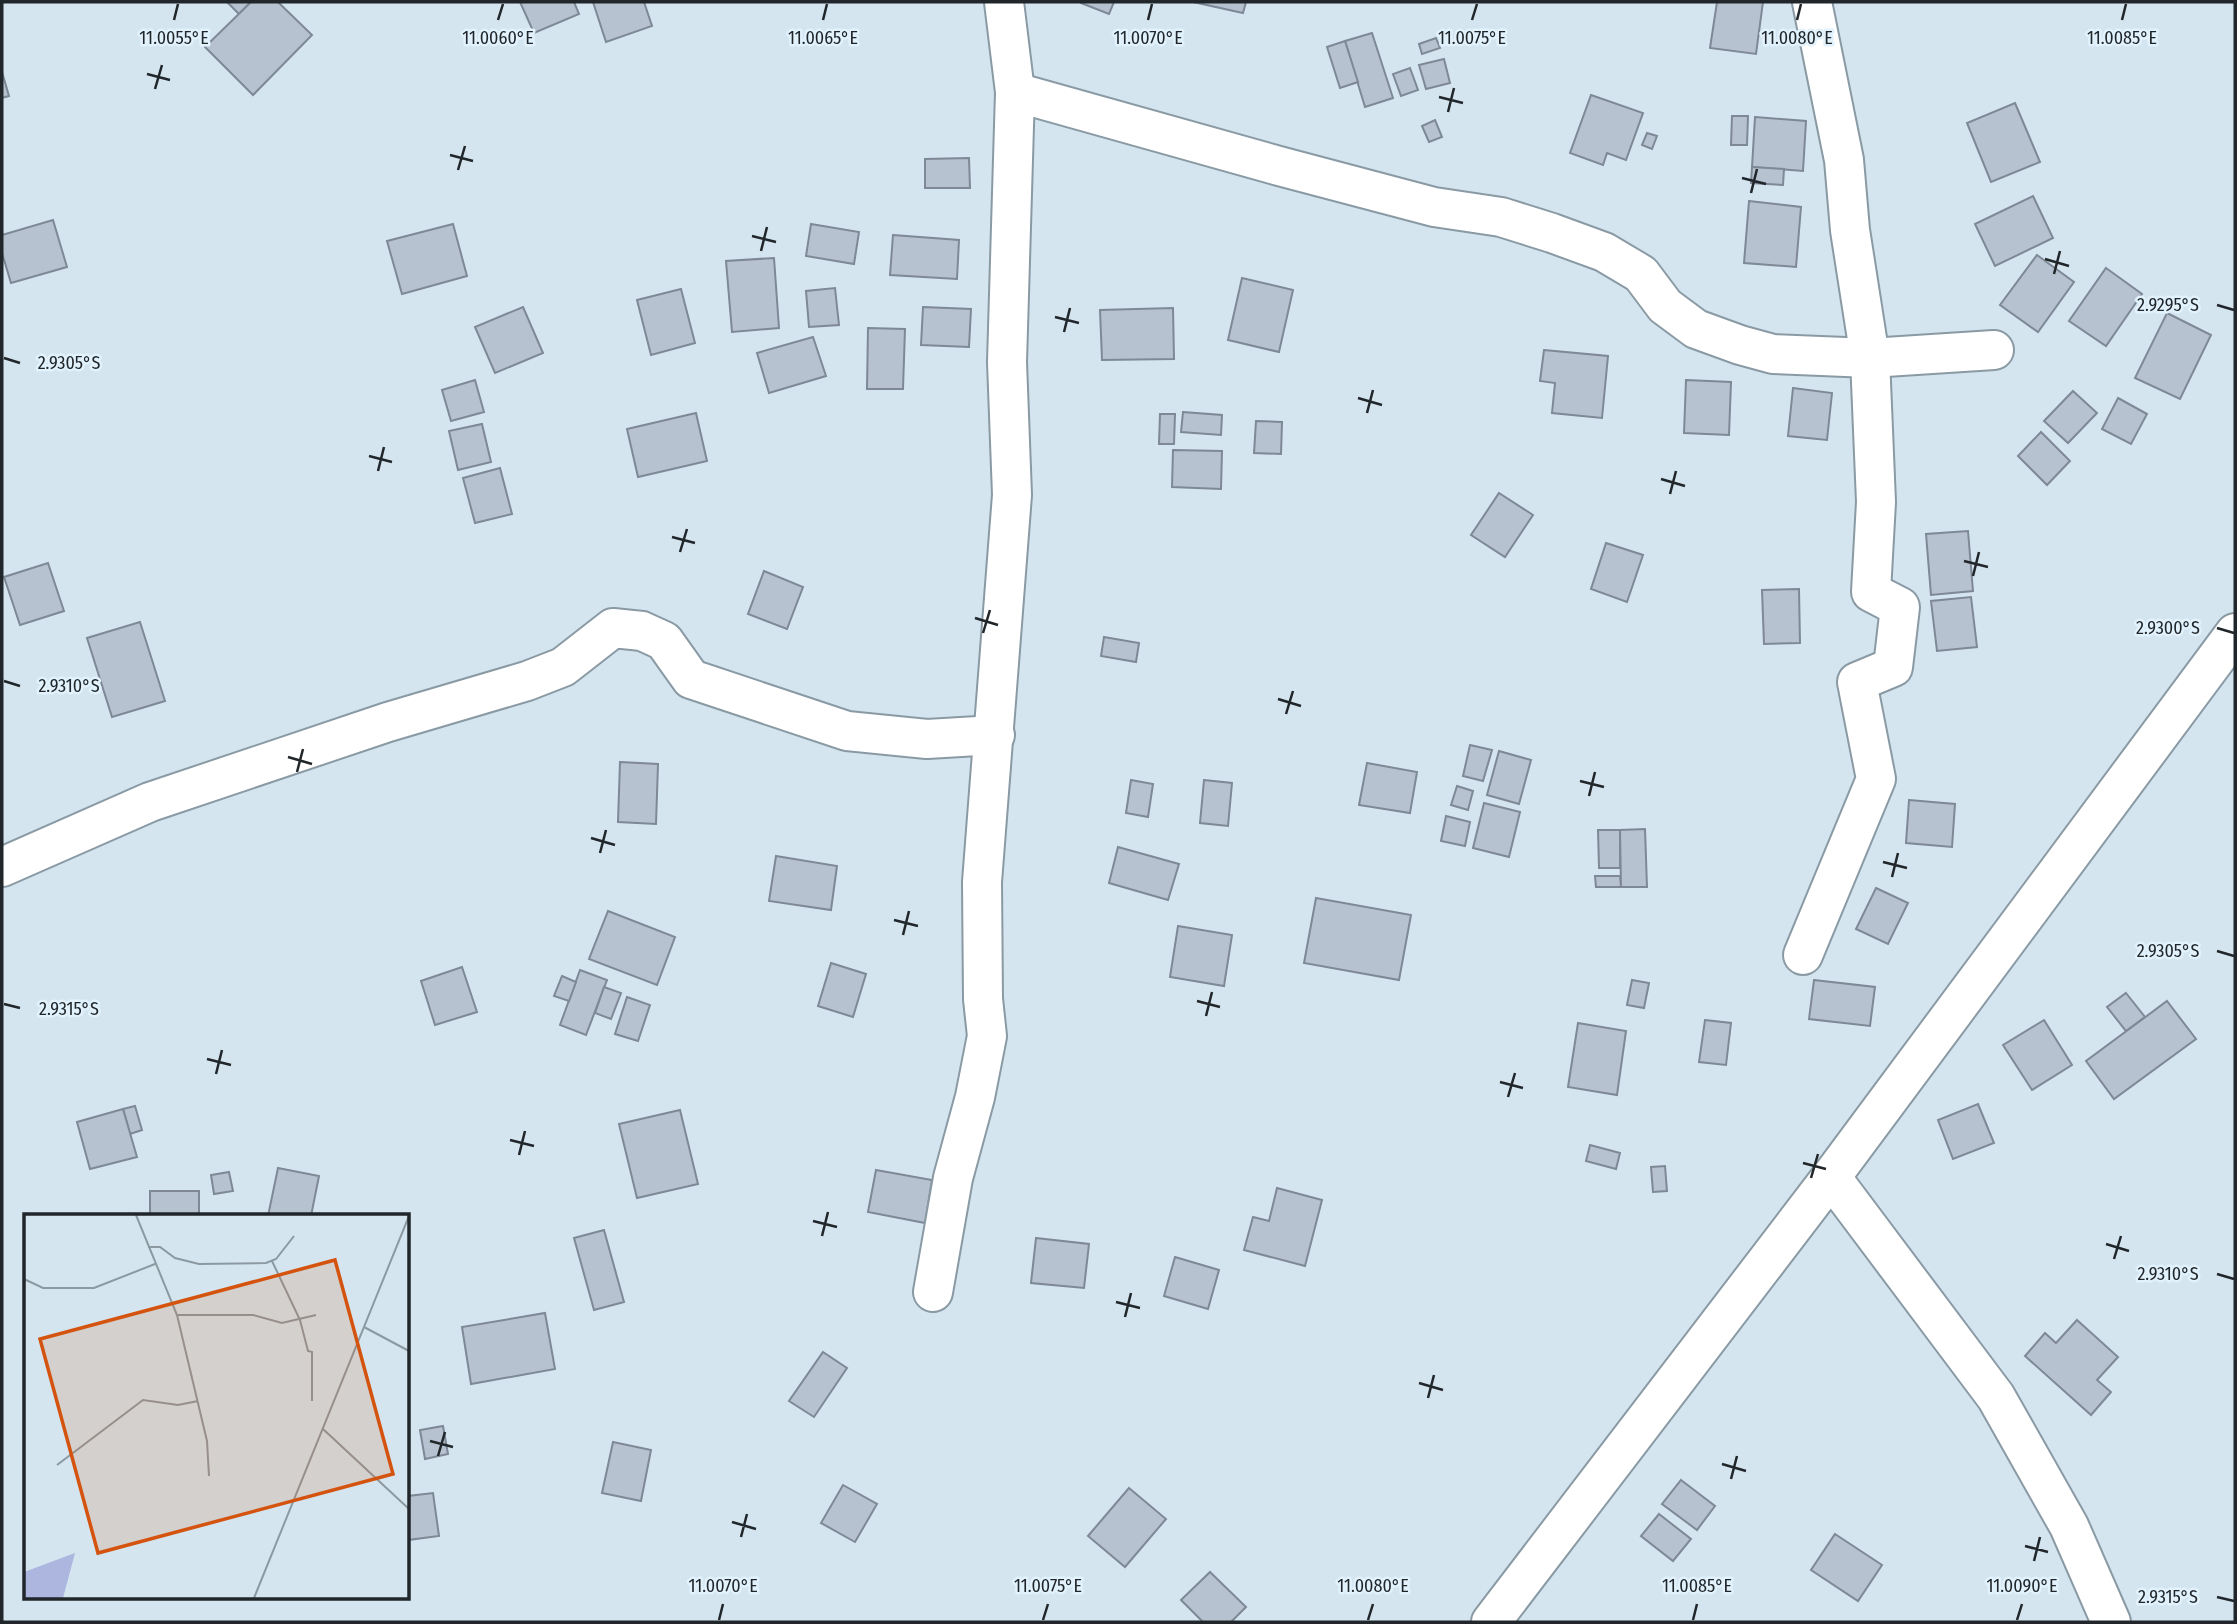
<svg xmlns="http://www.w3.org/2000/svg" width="2237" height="1624" font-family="'Fira Sans Condensed',sans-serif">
  <rect width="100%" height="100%" fill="#d4e5f0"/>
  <g fill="#b7c2d0" stroke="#7e8896" stroke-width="2">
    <polygon points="227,2 251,2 239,14"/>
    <polygon points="251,2 278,2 312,35 253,95 205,47"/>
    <polygon points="520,2 574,2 579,14 534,33"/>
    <polygon points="593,2 644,2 652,26 606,42"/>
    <polygon points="1081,2 1114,2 1109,14 1081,3"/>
    <polygon points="1193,2 1246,2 1243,13"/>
    <polygon points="1717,2 1763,2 1756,54 1710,48"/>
    <polygon points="1372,33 1393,98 1365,107 1345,41"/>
    <polygon points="1436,38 1440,48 1422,54 1419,44"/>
    <polygon points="1345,41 1358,82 1340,88 1327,47"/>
    <polygon points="1444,59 1450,83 1426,89 1419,65"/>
    <polygon points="1410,68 1418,90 1401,96 1393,74"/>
    <polygon points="2,72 9,96 2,98"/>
    <polygon points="1591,95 1643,113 1626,160 1607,153 1603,165 1570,153"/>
    <polygon points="2015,103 2040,162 1991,182 1967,123"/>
    <polygon points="1732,116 1748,116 1747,145 1731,145"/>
    <polygon points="1755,117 1806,121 1803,171 1752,167"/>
    <polygon points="1435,120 1442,137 1429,142 1422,126"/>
    <polygon points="1647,133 1657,136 1652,149 1642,145"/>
    <polygon points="969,158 970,188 925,188 925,159"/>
    <polygon points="1752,167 1784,169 1783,185 1751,183"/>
    <polygon points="2033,196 2053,238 1995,266 1975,224"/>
    <polygon points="1749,201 1801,207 1796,267 1744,263"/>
    <polygon points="53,220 67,267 11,283 2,253 2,235"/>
    <polygon points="453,224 467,276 402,294 387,241"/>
    <polygon points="811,224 859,232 854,264 806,256"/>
    <polygon points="893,235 959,240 957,279 890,275"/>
    <polygon points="2037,255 2074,282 2038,332 2000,305"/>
    <polygon points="774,258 779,328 732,332 726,261"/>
    <polygon points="2106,268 2142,294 2106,346 2069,321"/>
    <polygon points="1242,278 1293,290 1279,352 1228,340"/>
    <polygon points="835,288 839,325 809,327 806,291"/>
    <polygon points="681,289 695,343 651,355 637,300"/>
    <polygon points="523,307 543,353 495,373 475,327"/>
    <polygon points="923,307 971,309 969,347 921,345"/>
    <polygon points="1173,308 1174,359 1102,360 1100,310"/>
    <polygon points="2167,313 2211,335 2180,399 2135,378"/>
    <polygon points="868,328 905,329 903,389 867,389"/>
    <polygon points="813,337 826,376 769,393 757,353"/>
    <polygon points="1544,350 1608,356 1602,418 1552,413 1555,383 1540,381"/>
    <polygon points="475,380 484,412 451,421 442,390"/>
    <polygon points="1686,380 1731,382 1729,435 1684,433"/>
    <polygon points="1793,388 1832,393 1827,440 1788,436"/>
    <polygon points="2073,391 2097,413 2068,443 2044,421"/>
    <polygon points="2118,398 2147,414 2131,444 2102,429"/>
    <polygon points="1183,412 1222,415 1221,435 1181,432"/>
    <polygon points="696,413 707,461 638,477 627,429"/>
    <polygon points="1160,414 1175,414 1174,444 1159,444"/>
    <polygon points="1256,421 1282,422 1281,454 1254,453"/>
    <polygon points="482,424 491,462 458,470 449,431"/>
    <polygon points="2041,432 2070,461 2047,485 2018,456"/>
    <polygon points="1173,450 1222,451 1221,489 1172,487"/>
    <polygon points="500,468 512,514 475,523 463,478"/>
    <polygon points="1499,493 1533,515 1505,557 1471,535"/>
    <polygon points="1968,531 1973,591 1931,595 1926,534"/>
    <polygon points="1606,543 1643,555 1627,602 1591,589"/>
    <polygon points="48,563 64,611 20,625 4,577"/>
    <polygon points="764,571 803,587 787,629 748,614"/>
    <polygon points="1799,589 1800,643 1764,644 1762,590"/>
    <polygon points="1971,597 1977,647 1937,651 1931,601"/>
    <polygon points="140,622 165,701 112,717 87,638"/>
    <polygon points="1104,637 1139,643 1136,662 1101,656"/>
    <polygon points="1470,745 1492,750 1483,781 1463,776"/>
    <polygon points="1499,751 1531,760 1519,804 1487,795"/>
    <polygon points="620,762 658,764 656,824 618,822"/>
    <polygon points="1367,763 1417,772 1410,813 1359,805"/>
    <polygon points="1131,780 1153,784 1148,817 1126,813"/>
    <polygon points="1204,780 1232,783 1228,826 1200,823"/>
    <polygon points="1457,786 1473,791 1468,810 1451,805"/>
    <polygon points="1909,800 1955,804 1952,847 1906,843"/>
    <polygon points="1484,803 1520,812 1509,857 1473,848"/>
    <polygon points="1446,816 1470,822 1465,846 1441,841"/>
    <polygon points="1645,829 1647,887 1621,887 1620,830"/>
    <polygon points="1598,830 1620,830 1620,868 1599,868"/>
    <polygon points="1118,847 1179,864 1168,900 1109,883"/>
    <polygon points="776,856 837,866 831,910 769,901"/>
    <polygon points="1595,876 1620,876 1621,887 1596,887"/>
    <polygon points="1876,888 1908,903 1888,944 1856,929"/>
    <polygon points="1316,898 1411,915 1399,980 1304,963"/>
    <polygon points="608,911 675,937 657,985 589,959"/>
    <polygon points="1178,926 1232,935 1224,986 1170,977"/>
    <polygon points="831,963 866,974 853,1017 818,1006"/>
    <polygon points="462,967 477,1012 435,1025 421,981"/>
    <polygon points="580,970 607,980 586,1035 560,1025"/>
    <polygon points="562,976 576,982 569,1001 554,996"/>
    <polygon points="1632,980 1649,983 1644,1008 1627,1005"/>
    <polygon points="1814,980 1875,987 1870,1026 1809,1019"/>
    <polygon points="604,987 621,993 611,1019 595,1013"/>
    <polygon points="2126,993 2145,1017 2126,1031 2107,1007"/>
    <polygon points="627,997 650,1005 638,1041 615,1034"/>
    <polygon points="2167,1001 2196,1039 2114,1099 2086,1061"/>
    <polygon points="1705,1020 1731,1023 1726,1065 1699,1062"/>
    <polygon points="2044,1020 2072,1065 2032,1090 2003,1045"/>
    <polygon points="1578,1023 1626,1031 1617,1095 1568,1087"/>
    <polygon points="1978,1104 1994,1143 1953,1159 1938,1120"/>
    <polygon points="135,1106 142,1130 130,1134 123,1109"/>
    <polygon points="123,1109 137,1157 90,1169 77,1122"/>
    <polygon points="680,1110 698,1184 637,1198 619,1124"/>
    <polygon points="1590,1145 1620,1153 1616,1169 1586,1161"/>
    <polygon points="1665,1166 1667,1191 1653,1192 1651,1167"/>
    <polygon points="278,1168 319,1176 311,1216 268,1216"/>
    <polygon points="876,1170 932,1180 925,1223 868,1212"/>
    <polygon points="229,1172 233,1191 214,1194 211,1175"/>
    <polygon points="1277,1188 1322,1200 1305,1266 1244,1250 1253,1217 1269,1221"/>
    <rect x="150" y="1191" width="49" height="25"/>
    <polygon points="604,1230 624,1302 594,1310 574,1238"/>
    <polygon points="1036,1238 1089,1244 1084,1288 1031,1283"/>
    <polygon points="1175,1257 1219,1270 1208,1309 1164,1296"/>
    <polygon points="545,1313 555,1369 471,1384 462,1327"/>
    <polygon points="2077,1320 2118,1357 2097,1380 2111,1392 2091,1415 2025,1356 2045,1333 2056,1343"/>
    <polygon points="823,1352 847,1368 814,1417 789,1401"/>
    <polygon points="443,1426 448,1454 425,1459 420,1430"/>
    <polygon points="613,1442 651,1450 641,1501 602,1493"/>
    <polygon points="1681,1480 1715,1506 1697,1530 1662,1504"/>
    <polygon points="843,1485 877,1504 855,1542 821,1523"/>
    <polygon points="1129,1488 1166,1519 1125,1567 1088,1536"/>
    <polygon points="433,1493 439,1536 408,1540 408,1496"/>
    <polygon points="1659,1514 1691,1539 1673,1561 1641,1536"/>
    <polygon points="1835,1534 1882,1565 1858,1601 1811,1570"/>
    <polygon points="1210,1572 1246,1607 1231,1622 1203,1622 1181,1600"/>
  </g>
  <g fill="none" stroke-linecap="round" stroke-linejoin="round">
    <defs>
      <g id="minor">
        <polyline points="1015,92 1279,166 1434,207 1501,217 1552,233 1604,252 1641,274 1665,306 1696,329 1740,345 1773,354 1870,358 1994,350"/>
        <polyline points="2,867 150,802 388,722 527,681 563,667 613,628 642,631 664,641 691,679 847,731 927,739 995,735"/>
        <polyline points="1803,955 1876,779 1857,682 1893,667 1900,607 1871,592 1876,502 1870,358 1850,230 1844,160 1812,2"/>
        <polyline points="1831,1177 1996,1397 2069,1526 2111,1622"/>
        <polyline points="933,1292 953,1178 975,1097 987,1036 983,999 982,882 1012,495 1007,362 1015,92 1004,2"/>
        <polyline points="1491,1622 1831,1177 2235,633"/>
      </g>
    </defs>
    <use href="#minor" stroke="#8a9aa4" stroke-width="42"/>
    <use href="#minor" stroke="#fff" stroke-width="38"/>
  </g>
  <path fill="none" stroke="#20262a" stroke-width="2.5" d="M 174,20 L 178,4M 498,20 L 503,4M 823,20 L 827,4M 1148,20 L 1152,4M 1472,20 L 1477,4M 1797,20 L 1801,4M 2122,20 L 2126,4M 147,74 L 170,80M 155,89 L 162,65M 1439,97 L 1463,103M 1448,112 L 1454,88M 450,155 L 473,161M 458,170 L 465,146M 1742,178 L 1766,184M 1751,193 L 1757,169M 752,236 L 776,242M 761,251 L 767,227M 2045,259 L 2069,266M 2054,274 L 2060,251M 2217,305 L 2234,310M 1055,317 L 1079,323M 1064,332 L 1070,308M 4,358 L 20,363M 1358,398 L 1382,405M 1367,413 L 1373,390M 369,456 L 392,462M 378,471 L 384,447M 1661,479 L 1685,486M 1670,494 L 1676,471M 672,537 L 695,543M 680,552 L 687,529M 1964,561 L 1988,567M 1973,576 L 1979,552M 975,618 L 998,625M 2217,628 L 2234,633M 983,633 L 990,610M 4,681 L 20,686M 1278,699 L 1301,706M 1286,714 L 1293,691M 288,757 L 312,764M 297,772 L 303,749M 1580,781 L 1604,787M 1589,796 L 1595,772M 591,838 L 615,845M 600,853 L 606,830M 1883,862 L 1907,868M 1892,877 L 1898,853M 894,920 L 918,926M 903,935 L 909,911M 2217,951 L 2234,956M 1197,1001 L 1220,1007M 4,1004 L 20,1008M 1206,1016 L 1212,992M 207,1059 L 231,1065M 216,1074 L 222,1050M 1500,1082 L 1523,1088M 1508,1097 L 1515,1073M 510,1140 L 534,1146M 519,1155 L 525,1131M 1803,1163 L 1826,1169M 1811,1178 L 1818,1154M 813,1221 L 837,1227M 822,1236 L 828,1212M 2106,1244 L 2129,1251M 2114,1259 L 2121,1236M 2217,1274 L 2234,1279M 1116,1302 L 1140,1308M 1125,1317 L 1131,1293M 1419,1383 L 1443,1390M 1428,1398 L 1434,1375M 430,1441 L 453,1447M 438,1456 L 445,1432M 1722,1464 L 1746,1471M 1731,1479 L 1737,1456M 732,1522 L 756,1529M 741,1537 L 747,1514M 2025,1546 L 2048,1552M 2034,1561 L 2040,1537M 2217,1597 L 2234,1601M 719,1620 L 723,1604M 1043,1620 L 1048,1604M 1368,1620 L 1373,1604M 1693,1620 L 1697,1604M 2017,1620 L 2022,1604"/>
  <g transform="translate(24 1214)">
    <rect width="385" height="385" fill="#d4e5f0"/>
    <path d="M 51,339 L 39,384 L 0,384 L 0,358 Z" fill="#acb6de"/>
    <path fill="none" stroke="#8c99a1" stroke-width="2" d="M 112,1 L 153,101 L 183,227 L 185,262M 124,33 L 136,33 L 151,44 L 175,50 L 242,49 L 252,45 L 270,22M 248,47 L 276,106 L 284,137 L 288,138 L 288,187M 0,65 L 19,74 L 70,74 L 131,50M 153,101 L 229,101 L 258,109 L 292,101M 340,113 L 385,137M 299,215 L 385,295M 33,251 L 119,186 L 154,191 L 174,187M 230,384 L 385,2"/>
    <path fill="#d4540f" fill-opacity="0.15" stroke="#d4540f" stroke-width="3.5" d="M 311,46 L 369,260 L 74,339 L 16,125 Z"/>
    <rect width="385" height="385" fill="none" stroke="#20262a" stroke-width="3.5"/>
  </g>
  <g font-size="18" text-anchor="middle" fill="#20262a" stroke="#e1f2fd" stroke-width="5" stroke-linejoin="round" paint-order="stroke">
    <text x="174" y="44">11.0055°E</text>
    <text x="498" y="44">11.0060°E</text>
    <text x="823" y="44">11.0065°E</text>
    <text x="1148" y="44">11.0070°E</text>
    <text x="1472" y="44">11.0075°E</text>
    <text x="1797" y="44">11.0080°E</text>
    <text x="2122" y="44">11.0085°E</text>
    <text x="2168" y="311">2.9295°S</text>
    <text x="69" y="369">2.9305°S</text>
    <text x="2168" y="634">2.9300°S</text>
    <text x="69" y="692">2.9310°S</text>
    <text x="2168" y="957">2.9305°S</text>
    <text x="69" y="1015">2.9315°S</text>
    <text x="2168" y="1280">2.9310°S</text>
    <text x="723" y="1592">11.0070°E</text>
    <text x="1048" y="1592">11.0075°E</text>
    <text x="1373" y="1592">11.0080°E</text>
    <text x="1697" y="1592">11.0085°E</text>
    <text x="2022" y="1592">11.0090°E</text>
    <text x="2168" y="1603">2.9315°S</text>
  </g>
  <rect width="2237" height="1624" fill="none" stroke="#20262a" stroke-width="7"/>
</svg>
